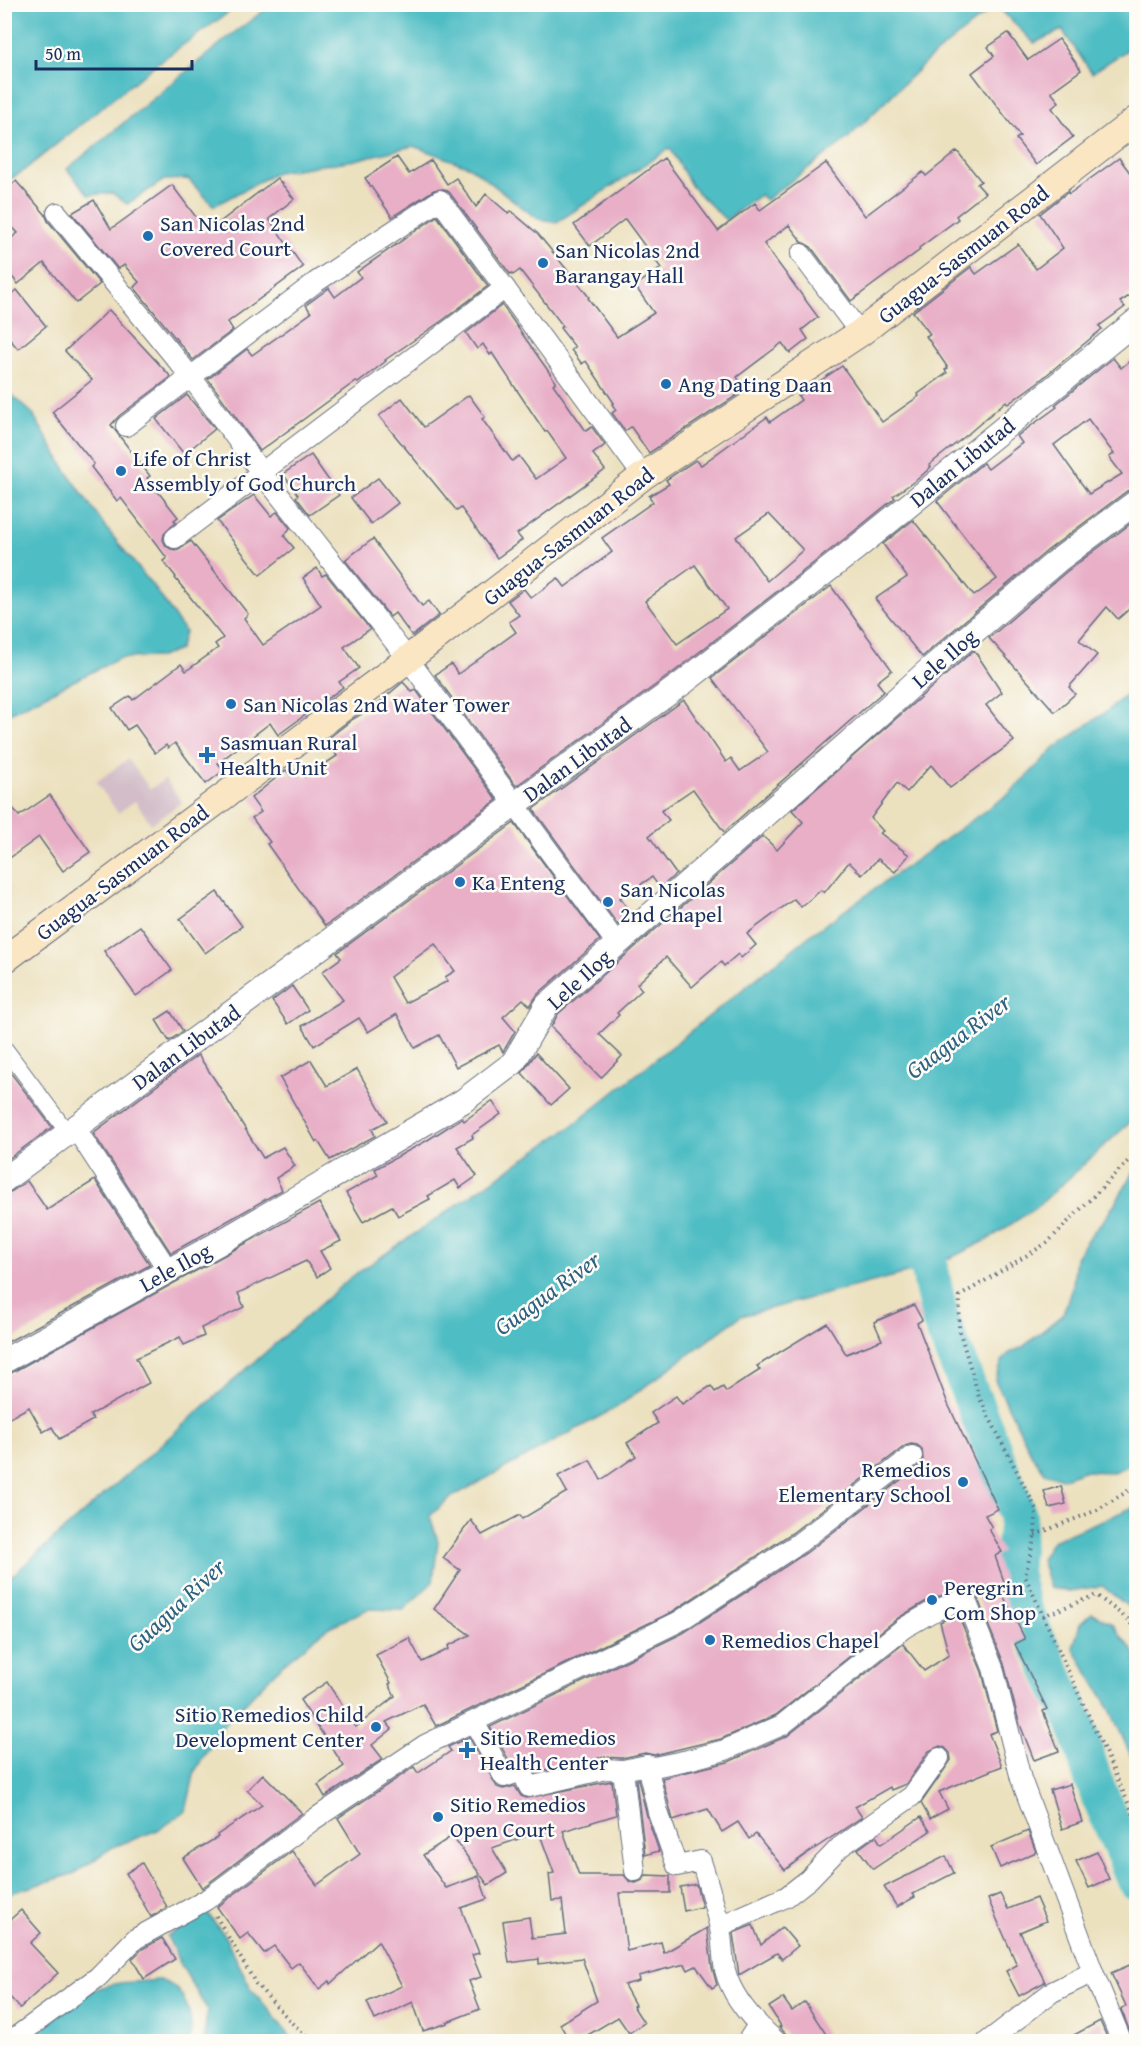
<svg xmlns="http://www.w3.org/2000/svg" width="1141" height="2046" font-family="'Gentium Book Plus',serif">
  <rect width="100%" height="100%" fill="#fdfcf7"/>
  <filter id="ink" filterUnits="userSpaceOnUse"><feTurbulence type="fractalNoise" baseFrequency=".0167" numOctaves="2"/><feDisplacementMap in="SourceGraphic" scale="12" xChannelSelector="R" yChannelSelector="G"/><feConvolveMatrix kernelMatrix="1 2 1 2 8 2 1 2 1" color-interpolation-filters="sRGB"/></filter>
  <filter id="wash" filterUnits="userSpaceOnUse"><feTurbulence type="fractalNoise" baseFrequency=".008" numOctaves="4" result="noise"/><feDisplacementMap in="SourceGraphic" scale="24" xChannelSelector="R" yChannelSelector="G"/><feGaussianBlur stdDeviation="1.35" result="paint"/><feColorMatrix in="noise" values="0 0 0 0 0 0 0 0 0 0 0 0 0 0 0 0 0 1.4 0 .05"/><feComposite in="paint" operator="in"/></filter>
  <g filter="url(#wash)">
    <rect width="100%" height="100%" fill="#ece1bf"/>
    <g fill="#f7cfd4">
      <polygon points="956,1403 1001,1501 1001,1512 973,1526 922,1419"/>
      <polygon points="483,1819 502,1846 419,1910 379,1897 352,1856 374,1841 402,1881"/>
    </g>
    <polygon fill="#d2bdc8" points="128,759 150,789 165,779 182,802 151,824 135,801 118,813 96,782"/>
    <g fill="#4fbdc4" stroke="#357691" stroke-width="1.5">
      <polygon points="273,4 1136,4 1136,44 1092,73 1062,30 1034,43 996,5 928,60 847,139 766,200 760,195 726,220 692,187 670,148 556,223 535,217 470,167 413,146 355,160 277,172 214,206 188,179 164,180 127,204 112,193 89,195 67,169 231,35"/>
      <polygon points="4,5 5,4 239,5 155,65 22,172 5,182"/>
      <polygon points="5,389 32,413 66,470 107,529 157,591 185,632 179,650 160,657 120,658 5,715"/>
      <polygon points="1136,686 1136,1117 1037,1207 987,1240 934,1266 741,1316 617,1407 450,1498 430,1516 438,1541 433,1582 403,1610 368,1609 329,1627 281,1666 221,1728 195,1771 186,1811 160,1829 113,1847 75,1873 5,1895 5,1582 350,1278 572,1126 813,933 1010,793 1056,747 1111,708"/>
      <polygon points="1136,1169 1136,1465 1128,1466 1113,1472 1083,1471 1062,1479 1045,1473 1032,1455 995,1380 1002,1362 1008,1354 1024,1346 1063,1314 1073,1285 1076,1258 1088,1238 1107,1216"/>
      <polygon points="1136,1506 1136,1613 1102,1586 1069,1591 1050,1588 1041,1559 1052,1541"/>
      <polygon points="1092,1613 1111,1623 1136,1655 1136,1767 1109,1707 1073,1648 1080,1624"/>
      <polygon points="206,1912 223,1933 251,1988 294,2041 204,2041 207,2010 180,1963 167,1936"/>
      <path d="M 160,1980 C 164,1982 170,1984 174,1987 C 189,2000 194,2024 189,2041 L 27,2042 C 45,2027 79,1994 99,1988 C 118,1981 140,1982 160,1980 Z"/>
    </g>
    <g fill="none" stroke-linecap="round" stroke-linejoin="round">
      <polyline stroke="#4fbdc4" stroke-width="38" points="919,1217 940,1319 988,1437 1018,1516 1013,1572 1021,1606 1076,1724 1093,1779 1136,1881"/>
    </g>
    <g id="blocks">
      <g fill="#e8afc7" fill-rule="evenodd">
        <polygon points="1008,33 1028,60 1059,39 1081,70 1051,92 1059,102 1052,108 1073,137 1036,165 1016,139 1020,136 972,73 994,56 988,47"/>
        <polygon points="957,151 981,181 977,184 985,193 956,216 958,219 919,248 920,250 851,301 811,247 802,242 789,225 764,244 818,317 802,330 808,339 790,353 782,343 737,377 745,390 649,453 631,427 625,431 612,413 616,410 612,404 614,403 586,361 582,364 571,350 575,347 560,328 563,326 520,270 513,275 512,273 510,274 449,192 444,189 434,190 392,217 365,178 397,157 409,174 431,160 447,184 456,178 476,207 486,194 508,213 511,211 538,234 589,297 588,298 617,337 654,313 635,286 661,268 625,219 590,246 574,225 664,158 718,231 755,203 760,210 826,163 865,216 923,172 926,176"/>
        <path d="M 1119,158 L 1137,182 L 1137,291 L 1120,302 L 1125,307 L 1099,326 L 1102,329 L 1038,382 L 1008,404 L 1006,401 L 968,434 L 929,465 L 931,467 L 919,478 L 893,496 L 895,498 L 847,537 L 675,671 L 516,786 L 435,675 L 451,664 L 458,674 L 516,632 L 509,622 L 519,615 L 508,601 L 524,589 L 531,598 L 558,578 L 565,587 L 612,552 L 602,538 L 653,502 L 649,496 L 669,484 L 666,480 L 696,460 L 701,465 L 767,417 L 770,422 L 801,400 L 798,396 L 842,366 L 882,422 L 919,396 L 918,394 L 947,373 L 945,370 L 948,368 L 926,336 L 930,334 L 913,312 L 971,267 L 976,274 L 1018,244 L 1036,269 L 1063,248 L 1040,214 L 1068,192 L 1069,194 ZM 769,514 L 803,550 L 767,581 L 736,537 ZM 695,565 L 727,609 L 677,644 L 645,601 Z"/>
        <polygon points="277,178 294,199 269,219 303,267 228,322 233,330 193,360 134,287 139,282 124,265 118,269 72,213 94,200 111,229 172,185 207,232"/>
        <polygon points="16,181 45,214 48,221 100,284 76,303 44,263 18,284 4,267 4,244 18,233 4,218 4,191"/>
        <polygon points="437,216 488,286 443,320 385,360 386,361 358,383 356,381 260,451 208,379 247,349 252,355 311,313 306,305 329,288 335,297 361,277 357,272"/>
        <polygon points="17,290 46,326 18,349 4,332 4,299"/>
        <polygon points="502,305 556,382 553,384 586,431 592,427 605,445 593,454 605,470 517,534 522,540 497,558 461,508 457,511 379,416 402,398 424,427 469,395 485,417 482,419 512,461 519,456 536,479 566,458 547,431 545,432 492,353 490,355 483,344 477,349 466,333"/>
        <polygon points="109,310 171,377 119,416 111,425 150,476 147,478 178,517 174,520 176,522 164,534 163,540 166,546 171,549 177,550 191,541 248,614 244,618 263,645 321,605 303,578 317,568 322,576 326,574 370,629 344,647 359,668 339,682 343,687 278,735 270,723 218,763 223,771 206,784 175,743 168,748 166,745 155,753 135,725 127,730 112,708 130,696 133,700 181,664 186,671 218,648 215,644 223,638 175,578 176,577 163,561 167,558 121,498 117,501 91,467 94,464 52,412 92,380 65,351"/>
        <path d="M 1137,355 L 1137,488 L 1127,491 L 1048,550 L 922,657 L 875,599 L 907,577 L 883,544 L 913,520 L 974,596 L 997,579 L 937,501 L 983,463 L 988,469 L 1022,443 L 1017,436 L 1057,407 L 1055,405 L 1113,358 L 1121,368 ZM 1088,419 L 1114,454 L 1109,457 L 1122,474 L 1089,494 L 1054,445 Z"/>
        <polygon points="187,395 215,429 184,454 156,419"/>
        <polygon points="311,455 339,495 310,515 296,497 298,495 283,474"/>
        <polygon points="378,478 398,503 371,524 351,498"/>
        <polygon points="254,495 271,516 277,512 290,528 284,536 294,548 260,575 217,521"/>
        <polygon points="1137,519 1137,602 1118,619 1107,607 1079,640 1097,655 1069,687 1075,694 1055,712 989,638 1066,572"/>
        <polygon points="373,539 422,606 429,601 439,615 412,636 395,613 390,617 345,560"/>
        <polygon points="831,586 892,670 877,682 884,691 724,832 693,789 661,811 669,820 649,836 676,874 660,888 652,877 620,898 631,913 618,925 533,809 684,700 726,762 731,758 740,771 768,752 712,678"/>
        <polygon points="974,650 1002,692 986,705 1014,741 950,788 931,765 907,792 897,783 871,818 883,831 880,833 909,855 895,872 878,859 862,875 849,862 824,893 821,890 801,907 794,899 747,934 756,945 741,958 738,954 724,966 721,962 692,987 666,957 637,984 642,990 617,1013 619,1015 599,1034 622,1056 601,1078 551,1027 558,1014 763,836 777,850 803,822 792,810"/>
        <polygon points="403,682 412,692 416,690 497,800 325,926 267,844 270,842 252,818 261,812 251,798 286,770 290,775 298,769 305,777 337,756 326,740 353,719 375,706"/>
        <polygon points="50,795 90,852 63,871 39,837 4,862 4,797 19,816"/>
        <path d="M 514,823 L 600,940 L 538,994 L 530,1006 L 523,999 L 503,1017 L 515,1031 L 503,1052 L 499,1045 L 456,1067 L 439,1035 L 415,1048 L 397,1014 L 368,1032 L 359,1018 L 314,1046 L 302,1026 L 343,1000 L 322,972 L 341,958 L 337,953 ZM 435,944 L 455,971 L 445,977 L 448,981 L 405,1003 L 390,977 Z"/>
        <polygon points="217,892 242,926 205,953 180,919"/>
        <polygon points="140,926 172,970 136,996 104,951"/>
        <polygon points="292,986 308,1010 288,1024 272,1001"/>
        <polygon points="170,1011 183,1031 169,1041 156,1020"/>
        <polygon points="536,1053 569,1089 551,1105 522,1073"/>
        <polygon points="198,1055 217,1083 263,1158 283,1147 295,1166 276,1178 282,1190 171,1253 93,1133"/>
        <polygon points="311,1060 327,1086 357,1069 387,1121 372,1129 375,1136 330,1160 318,1141 316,1142 280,1078"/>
        <polygon points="4,1064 52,1127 4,1162"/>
        <polygon points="492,1101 501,1114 472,1135 473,1138 457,1147 477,1176 460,1188 455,1180 428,1196 430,1199 398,1216 392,1206 363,1222 346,1193 378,1175 375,1169 426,1141 462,1118 464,1121"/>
        <polygon points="95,1180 150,1265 4,1344 4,1194 12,1191 27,1181 47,1210"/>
        <polygon points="319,1203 341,1241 320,1251 330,1268 317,1277 306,1261 238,1293 244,1307 201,1328 204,1336 184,1345 180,1337 136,1358 149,1383 90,1415 93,1420 59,1439 52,1427 43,1432 29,1407 4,1421 4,1375 11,1373"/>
        <polygon points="914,1305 922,1320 917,1323 948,1404 998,1509 985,1515 992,1528 989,1529 1002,1552 995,1556 1007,1590 1002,1593 1025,1639 1015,1644 1047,1709 1043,1711 1059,1751 1034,1760 1019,1722 1004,1664 976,1594 972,1588 966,1586 925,1602 898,1618 776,1715 721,1739 654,1755 645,1753 622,1758 603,1757 536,1773 530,1762 525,1759 510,1762 490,1727 683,1633 806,1553 920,1465 923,1460 922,1449 917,1445 911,1444 905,1446 792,1533 672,1612 436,1726 423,1704 386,1722 392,1729 372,1745 383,1759 325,1797 318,1785 344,1766 300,1700 327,1682 356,1727 395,1696 389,1684 391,1683 376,1655 409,1638 422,1662 449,1649 448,1646 470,1635 434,1609 460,1570 443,1558 471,1520 482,1535 520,1515 522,1519 567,1492 558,1476 590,1460 601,1480 636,1456 627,1443 658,1423 651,1413 676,1396 682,1404 711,1386 715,1392 723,1387 726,1392 760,1370 757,1366 827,1323 846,1354 882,1340 874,1322"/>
        <polygon points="1061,1486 1066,1504 1049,1508 1044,1491"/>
        <polygon points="958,1614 982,1672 997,1731 989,1734 1002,1766 939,1792 948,1809 930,1819 921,1803 951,1760 950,1753 945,1748 940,1746 929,1751 906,1784 891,1790 890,1787 855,1807 862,1817 802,1857 785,1870 756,1834 749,1839 738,1822 722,1832 708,1809 673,1820 662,1778 728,1762 787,1736 903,1644 924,1671 949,1655 940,1622"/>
        <polygon points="469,1737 497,1787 503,1789 515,1786 521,1796 526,1798 612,1781 616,1815 563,1831 579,1875 624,1875 630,1882 636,1883 643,1880 646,1875 670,1876 670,1893 619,1893 627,1951 661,1942 664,1953 707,1928 712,1967 717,1985 712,1988 696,1966 688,1970 685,1964 638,1976 639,1981 624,1985 635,2005 633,2006 644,2023 629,2033 618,2017 576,2042 570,2042 560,2024 597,2001 582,1958 539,1964 539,1959 509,1963 503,1921 529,1917 532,1938 566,1934 562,1900 552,1901 549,1874 554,1873 539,1832 492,1848 507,1873 488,1885 452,1836 423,1855 446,1888 479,1876 487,1899 461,1908 479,1953 472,1955 481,1977 469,1981 480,2009 447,2022 448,2023 423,2031 413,2002 375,2020 367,2002 402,1986 378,1941 330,1984 329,1981 319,1989 299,1962 291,1968 274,1946 264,1953 248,1933 240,1939 217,1907 292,1851 317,1885 360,1854 338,1818 414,1767 418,1773 451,1751 448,1747"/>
        <polygon points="263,1774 302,1813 202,1888 183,1858 218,1837 217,1835 262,1805 247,1790"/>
        <polygon points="638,1779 647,1816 659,1851 645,1855 636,1780"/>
        <polygon points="1070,1784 1082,1822 1062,1829 1050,1790"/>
        <polygon points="921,1817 930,1831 873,1869 858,1849 876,1836 881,1844"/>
        <polygon points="1028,1831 1036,1852 1000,1868 991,1847"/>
        <polygon points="1097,1852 1109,1879 1089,1888 1076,1861"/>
        <polygon points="946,1856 954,1873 913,1894 915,1897 897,1907 884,1887"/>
        <polygon points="142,1863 167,1907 151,1917 126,1873"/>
        <polygon points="696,1884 702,1907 684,1911 680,1887"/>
        <polygon points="1000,1894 1008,1909 1036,1898 1046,1921 1020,1932 1045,1982 1019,1996 1006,1971 1017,1965 988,1899"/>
        <polygon points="21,1910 41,1933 30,1943 58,1973 20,2008 4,1991 4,1925"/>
        <polygon points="753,1925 761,1945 782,1927 798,1946 782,1959 777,1953 739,1975 733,1933"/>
        <polygon points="162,1938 175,1959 144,1979 132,1959 142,1949"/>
        <polygon points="1137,1962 1137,2042 1134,2042 1121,2009 1126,2006 1111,1973"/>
        <polygon points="783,1998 792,2011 805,2002 831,2042 789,2042 785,2033 779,2027 781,2026 769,2007"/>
        <polygon points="1100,2021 1109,2042 1061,2042"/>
      </g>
    </g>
  </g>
  <g filter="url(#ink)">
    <use href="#blocks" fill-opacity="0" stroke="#646d80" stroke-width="1.5"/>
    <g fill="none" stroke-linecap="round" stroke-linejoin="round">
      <defs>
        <polyline id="pedestrian" points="4,1047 68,1133"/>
        <g id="minor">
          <polyline points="57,213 191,377 261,472 408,659 618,945"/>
          <polyline points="801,254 860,333"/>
          <polyline points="126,426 316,282 440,200 643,476"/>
          <polyline points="175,538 505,288"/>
          <polyline points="76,1129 168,1270"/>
          <path d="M 474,1722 L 504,1777 L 522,1771 L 529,1787 L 606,1769 L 623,1770 L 647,1765 L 658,1812 L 677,1866 L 701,1861 C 708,1883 715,1906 720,1929 C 723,1942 722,1957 725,1970 C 732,1999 755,2023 777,2042"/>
          <polyline points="647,1765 654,1767 688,1760 725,1750 782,1725 904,1628 930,1613 965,1598 993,1668 1021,1779 1093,1972 1122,2042"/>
          <polyline points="623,1770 635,1871"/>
          <polyline points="720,1926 786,1897 809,1879 840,1847 912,1796 939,1758"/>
          <polyline points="9,2042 98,1977 135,1939 206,1900 313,1820 425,1745 678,1622 799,1543 912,1456"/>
          <polyline points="747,2042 758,2025"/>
          <polyline points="987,2042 1052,1992 1093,1972"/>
        </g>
        <g id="tertiary">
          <polyline points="4,1180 514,805 684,682 856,548 1136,321"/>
          <polyline points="4,1361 219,1243 463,1101 513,1063 547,1005 854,738 931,668 1057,561 1136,502"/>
        </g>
        <polyline id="secondary" points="4,960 408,659 643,476 860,333 1136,120"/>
      </defs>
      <use href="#pedestrian" stroke="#646d80" stroke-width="17"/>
      <use href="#minor" stroke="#646d80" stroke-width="22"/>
      <use href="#tertiary" stroke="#646d80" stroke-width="26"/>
      <use href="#secondary" stroke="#646d80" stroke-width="29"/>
      <g stroke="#646d80" stroke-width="4" stroke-dasharray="1.5 4.5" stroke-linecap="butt">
        <polyline points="1136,1153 1047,1243 960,1296 959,1329 979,1397 1036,1509 1035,1535 1025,1576 1136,1820"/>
        <polyline points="1035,1535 1097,1510 1136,1486"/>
        <polyline points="1043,1616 1096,1595 1129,1620 1136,1633"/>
        <polyline points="216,1916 256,1984 293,2024 315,2042"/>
      </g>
      <use href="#pedestrian" stroke="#fff" stroke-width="15"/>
      <use href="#minor" stroke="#fff" stroke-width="20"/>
      <use href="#tertiary" stroke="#fff" stroke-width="24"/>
      <use href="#secondary" stroke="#fbe6c4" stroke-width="27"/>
    </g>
  </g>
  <g fill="#1f6fb2" stroke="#fdfcf7" stroke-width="2">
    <circle cx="148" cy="236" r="6"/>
    <circle cx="543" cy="263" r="6"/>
    <circle cx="666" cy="384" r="6"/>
    <circle cx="121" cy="471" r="6"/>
    <circle cx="231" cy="704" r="6"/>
    <path d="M204 746h6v6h6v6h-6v6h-6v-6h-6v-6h6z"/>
    <circle cx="460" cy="882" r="6"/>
    <circle cx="608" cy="902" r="6"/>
    <circle cx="963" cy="1482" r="6"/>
    <circle cx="932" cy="1600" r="6"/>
    <circle cx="710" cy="1640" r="6"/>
    <circle cx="376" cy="1727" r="6"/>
    <path d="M464 1741h6v6h6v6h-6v6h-6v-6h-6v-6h6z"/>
    <circle cx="438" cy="1817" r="6"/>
  </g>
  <g text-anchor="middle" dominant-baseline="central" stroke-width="5" stroke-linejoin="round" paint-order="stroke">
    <g font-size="22" fill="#1b2f5e" stroke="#fdfcf7" text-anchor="start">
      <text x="160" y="223">San Nicolas 2nd<tspan x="160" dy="25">Covered Court</tspan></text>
      <text x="555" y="250">San Nicolas 2nd<tspan x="555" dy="25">Barangay Hall</tspan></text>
      <text x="678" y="384">Ang Dating Daan</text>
      <text x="133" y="458">Life of Christ<tspan x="133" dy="25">Assembly of God Church</tspan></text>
      <text x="243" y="704">San Nicolas 2nd Water Tower</text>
      <text x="220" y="742">Sasmuan Rural<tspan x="220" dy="25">Health Unit</tspan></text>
      <text x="472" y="882">Ka Enteng</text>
      <text x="620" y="889">San Nicolas<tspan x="620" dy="25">2nd Chapel</tspan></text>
      <text x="951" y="1469" text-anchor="end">Remedios<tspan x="951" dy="25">Elementary School</tspan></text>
      <text x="944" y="1587">Peregrin<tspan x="944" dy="25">Com Shop</tspan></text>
      <text x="722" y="1640">Remedios Chapel</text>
      <text x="364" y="1714" text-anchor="end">Sitio Remedios Child<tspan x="364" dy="25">Development Center</tspan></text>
      <text x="480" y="1737">Sitio Remedios<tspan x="480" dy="25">Health Center</tspan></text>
      <text x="450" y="1804">Sitio Remedios<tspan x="450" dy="25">Open Court</tspan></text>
    </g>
    <g font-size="22" fill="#1b2f5e" stroke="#fdfcf7">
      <text transform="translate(963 254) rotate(-38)">Guagua-Sasmuan Road</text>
      <text transform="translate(962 462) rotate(-39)">Dalan Libutad</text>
      <text transform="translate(568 536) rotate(-38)">Guagua-Sasmuan Road</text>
      <text transform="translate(944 658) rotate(-41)">Lele Ilog</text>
      <text transform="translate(577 759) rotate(-36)">Dalan Libutad</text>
      <text transform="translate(122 872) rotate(-37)">Guagua-Sasmuan Road</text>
      <text transform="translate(579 979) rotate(-42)">Lele Ilog</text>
      <text transform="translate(186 1047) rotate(-36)">Dalan Libutad</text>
      <text transform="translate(175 1267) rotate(-29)">Lele Ilog</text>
    </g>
    <g font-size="24" font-style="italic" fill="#2d6182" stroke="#fdfcf7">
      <text transform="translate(958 1036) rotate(-37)">Guagua River</text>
      <text transform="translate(547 1293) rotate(-36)">Guagua River</text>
      <text transform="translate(176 1605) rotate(-43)">Guagua River</text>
    </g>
  </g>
  <rect width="1141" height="2046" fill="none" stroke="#fdfcf7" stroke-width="24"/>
  <path d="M36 60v9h156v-9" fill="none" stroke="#1b2f5e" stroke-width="3"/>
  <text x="45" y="60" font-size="18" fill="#1b2f5e" stroke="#fdfcf7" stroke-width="4.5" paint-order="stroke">50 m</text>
</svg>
